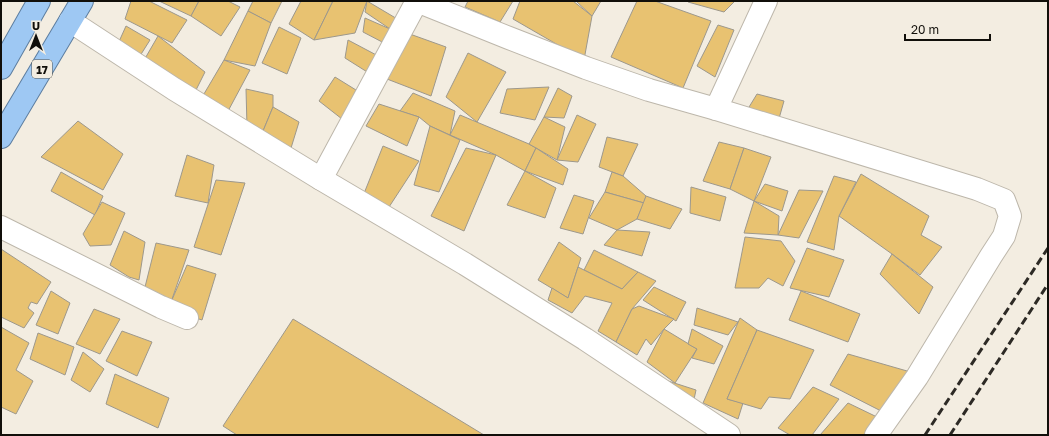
<svg xmlns="http://www.w3.org/2000/svg" width="1049" height="436" font-family="'Golos Text',sans-serif">
  <rect width="100%" height="100%" fill="#f3ede1"/>
  <g fill="#e8c271" stroke="#9d988c">
    <polygon points="131,1 149,1 187,20 172,43 125,19"/>
    <polygon points="159,1 199,1 191,16"/>
    <polygon points="199,1 228,1 240,7 221,36 191,16"/>
    <polygon points="253,1 282,1 271,23 248,11"/>
    <polygon points="301,1 333,1 314,40 289,24"/>
    <polygon points="333,1 367,1 355,33 314,40"/>
    <polygon points="367,1 399,20 393,31 365,12"/>
    <polygon points="468,1 513,1 500,22 465,7"/>
    <polygon points="520,1 573,1 592,16 584,60 513,19"/>
    <polygon points="576,1 601,1 592,16"/>
    <polygon points="637,1 655,1 711,21 683,88 611,57"/>
    <polygon points="688,1 735,1 724,12 688,2"/>
    <polygon points="248,11 271,23 255,66 224,60"/>
    <polygon points="365,18 390,29 386,44 363,32"/>
    <polygon points="718,25 734,30 715,77 697,66"/>
    <polygon points="126,26 150,40 138,59 117,46"/>
    <polygon points="279,27 301,38 287,74 262,63"/>
    <polygon points="407,33 446,47 431,96 387,79"/>
    <polygon points="158,36 205,72 193,96 143,62"/>
    <polygon points="348,40 382,58 372,75 345,58"/>
    <polygon points="468,53 506,72 477,122 446,97"/>
    <polygon points="224,60 250,70 227,113 201,99"/>
    <polygon points="335,77 356,90 342,119 319,101"/>
    <polygon points="549,87 535,120 500,113 507,89"/>
    <polygon points="558,88 572,96 564,118 544,117"/>
    <polygon points="246,89 273,95 273,107 263,131 247,127"/>
    <polygon points="413,93 455,111 450,135 430,126 419,117 400,111"/>
    <polygon points="757,94 784,101 778,122 746,112"/>
    <polygon points="379,104 419,117 407,146 366,126"/>
    <polygon points="273,107 299,122 291,148 263,131"/>
    <polygon points="460,115 529,144 536,148 525,171 496,155 450,135"/>
    <polygon points="577,115 596,124 578,162 557,160"/>
    <polygon points="544,117 565,127 557,160 529,144"/>
    <polygon points="78,121 123,154 103,190 41,157"/>
    <polygon points="430,126 460,140 439,192 414,185"/>
    <polygon points="607,137 638,144 623,176 599,167"/>
    <polygon points="719,142 744,148 730,189 703,181"/>
    <polygon points="383,146 419,161 389,207 363,196"/>
    <polygon points="466,148 496,155 464,231 431,216"/>
    <polygon points="536,148 568,169 563,185 525,171"/>
    <polygon points="744,148 771,157 754,201 730,189"/>
    <polygon points="187,155 214,165 208,203 175,196"/>
    <polygon points="525,171 556,188 545,218 507,205"/>
    <polygon points="61,172 103,196 95,215 51,191"/>
    <polygon points="612,172 623,176 646,196 644,203 605,192"/>
    <polygon points="861,174 929,216 921,235 942,247 920,275 892,254 839,216"/>
    <polygon points="834,176 856,182 839,216 834,250 807,242"/>
    <polygon points="216,180 245,183 221,255 194,247"/>
    <polygon points="765,184 788,191 782,211 754,201"/>
    <polygon points="691,187 726,197 720,221 690,213"/>
    <polygon points="799,190 823,191 799,238 778,235"/>
    <polygon points="605,192 644,203 637,219 617,230 589,218"/>
    <polygon points="574,195 594,201 583,234 560,228"/>
    <polygon points="646,196 682,209 670,229 637,219"/>
    <polygon points="754,201 779,216 778,235 744,233"/>
    <polygon points="102,202 125,213 111,245 90,246 83,234"/>
    <polygon points="617,230 650,232 642,256 604,245"/>
    <polygon points="124,231 145,242 139,280 129,277 110,265"/>
    <polygon points="745,237 781,241 795,261 783,286 768,278 759,288 735,288"/>
    <polygon points="559,242 581,258 568,298 538,280"/>
    <polygon points="156,243 189,250 170,305 144,291"/>
    <polygon points="807,248 844,260 829,297 790,288"/>
    <polygon points="1,249 51,282 37,304 31,302 28,308 34,313 24,328 1,317"/>
    <polygon points="594,250 638,272 622,289 584,270"/>
    <polygon points="892,254 933,287 919,314 880,274"/>
    <polygon points="187,265 216,274 202,320 168,309"/>
    <polygon points="578,267 622,289 638,272 656,281 632,309 616,342 598,331 612,303 585,296 572,313 548,300 552,288 568,298"/>
    <polygon points="654,287 686,302 676,321 643,300"/>
    <polygon points="51,291 70,303 58,334 36,325"/>
    <polygon points="801,291 860,314 848,342 789,320"/>
    <polygon points="639,306 674,319 664,329 651,345 646,339 637,355 616,342 632,309"/>
    <polygon points="697,308 738,322 728,335 694,325"/>
    <polygon points="94,309 120,319 100,354 76,344"/>
    <polygon points="740,318 757,330 727,399 743,403 738,419 703,403"/>
    <polygon points="293,319 484,435 237,435 223,426"/>
    <polygon points="1,327 29,343 16,370 33,381 16,414 1,407"/>
    <polygon points="664,329 697,349 675,383 647,362"/>
    <polygon points="692,329 723,346 714,364 692,358 697,349 688,344"/>
    <polygon points="757,330 814,350 790,399 769,397 761,409 727,399"/>
    <polygon points="122,331 152,342 137,376 106,361"/>
    <polygon points="38,333 74,347 65,375 30,359"/>
    <polygon points="83,352 104,369 90,392 71,380"/>
    <polygon points="848,354 914,373 885,413 830,385"/>
    <polygon points="115,374 169,398 158,428 106,404"/>
    <polygon points="665,380 696,390 693,404"/>
    <polygon points="813,387 839,399 812,435 790,435 778,428"/>
    <polygon points="848,403 877,417 864,435 820,435"/>
  </g>
  <g fill="none" stroke-linecap="round" stroke-linejoin="round">
    <defs>
      <g id="minor">
        <polyline points="417,1 509,38 586,68 649,90 716,109 977,189 1004,200 1010,216 1004,236 991,256 917,377 876,435"/>
        <polyline points="70,21 174,89 321,179 465,264 585,339 729,435"/>
        <polyline points="716,109 766,1"/>
        <polyline points="321,179 417,1"/>
        <polyline points="1,227 161,307 187,318"/>
      </g>
      <g id="trunk">
        <polyline points="1,68 39,1"/>
        <polyline points="1,137 82,1"/>
      </g>
    </defs>
    <use href="#minor" stroke="#bdb7ab" stroke-width="24"/>
    <use href="#trunk" stroke="#5d7ea0" stroke-width="24"/>
    <use href="#minor" stroke="#fff" stroke-width="22"/>
    <use href="#trunk" stroke="#9ec8f3" stroke-width="22"/>
    <g stroke="#2d2a25" stroke-width="3" stroke-dasharray="8 4" stroke-linecap="butt">
      <polyline points="925,435 1048,248"/>
      <polyline points="950,435 1048,284"/>
    </g>
  </g>
  <g text-anchor="middle" dominant-baseline="central" stroke-width="4" stroke-linejoin="round" paint-order="stroke">
    <rect fill="#f3ede1" stroke="#55524a" stroke-width="1" x="32" y="60" width="20" height="18" rx="3"/>
    <g font-size="11" font-weight="bold" fill="#110f0a">
      <text x="42" y="69">17</text>
    </g>
  </g>
  <rect width="1049" height="436" fill="none" stroke="#110f0a" stroke-width="4"/>
  <g transform="translate(36 36)" stroke="#f3ede1" stroke-width="3" paint-order="stroke">
  <path d="M0-3L7 15L0 10L-7 15Z" fill="#110f0a"/>
  <text y="-6" font-size="11" font-weight="bold" text-anchor="middle" fill="#110f0a">U</text>
  </g>
  <path d="M905 34v6h85v-6" fill="none" stroke="#110f0a" stroke-width="2"/>
  <text x="911" y="34" font-size="12" fill="#110f0a" stroke="#f3ede1" stroke-width="3" paint-order="stroke">20 m</text>
</svg>
